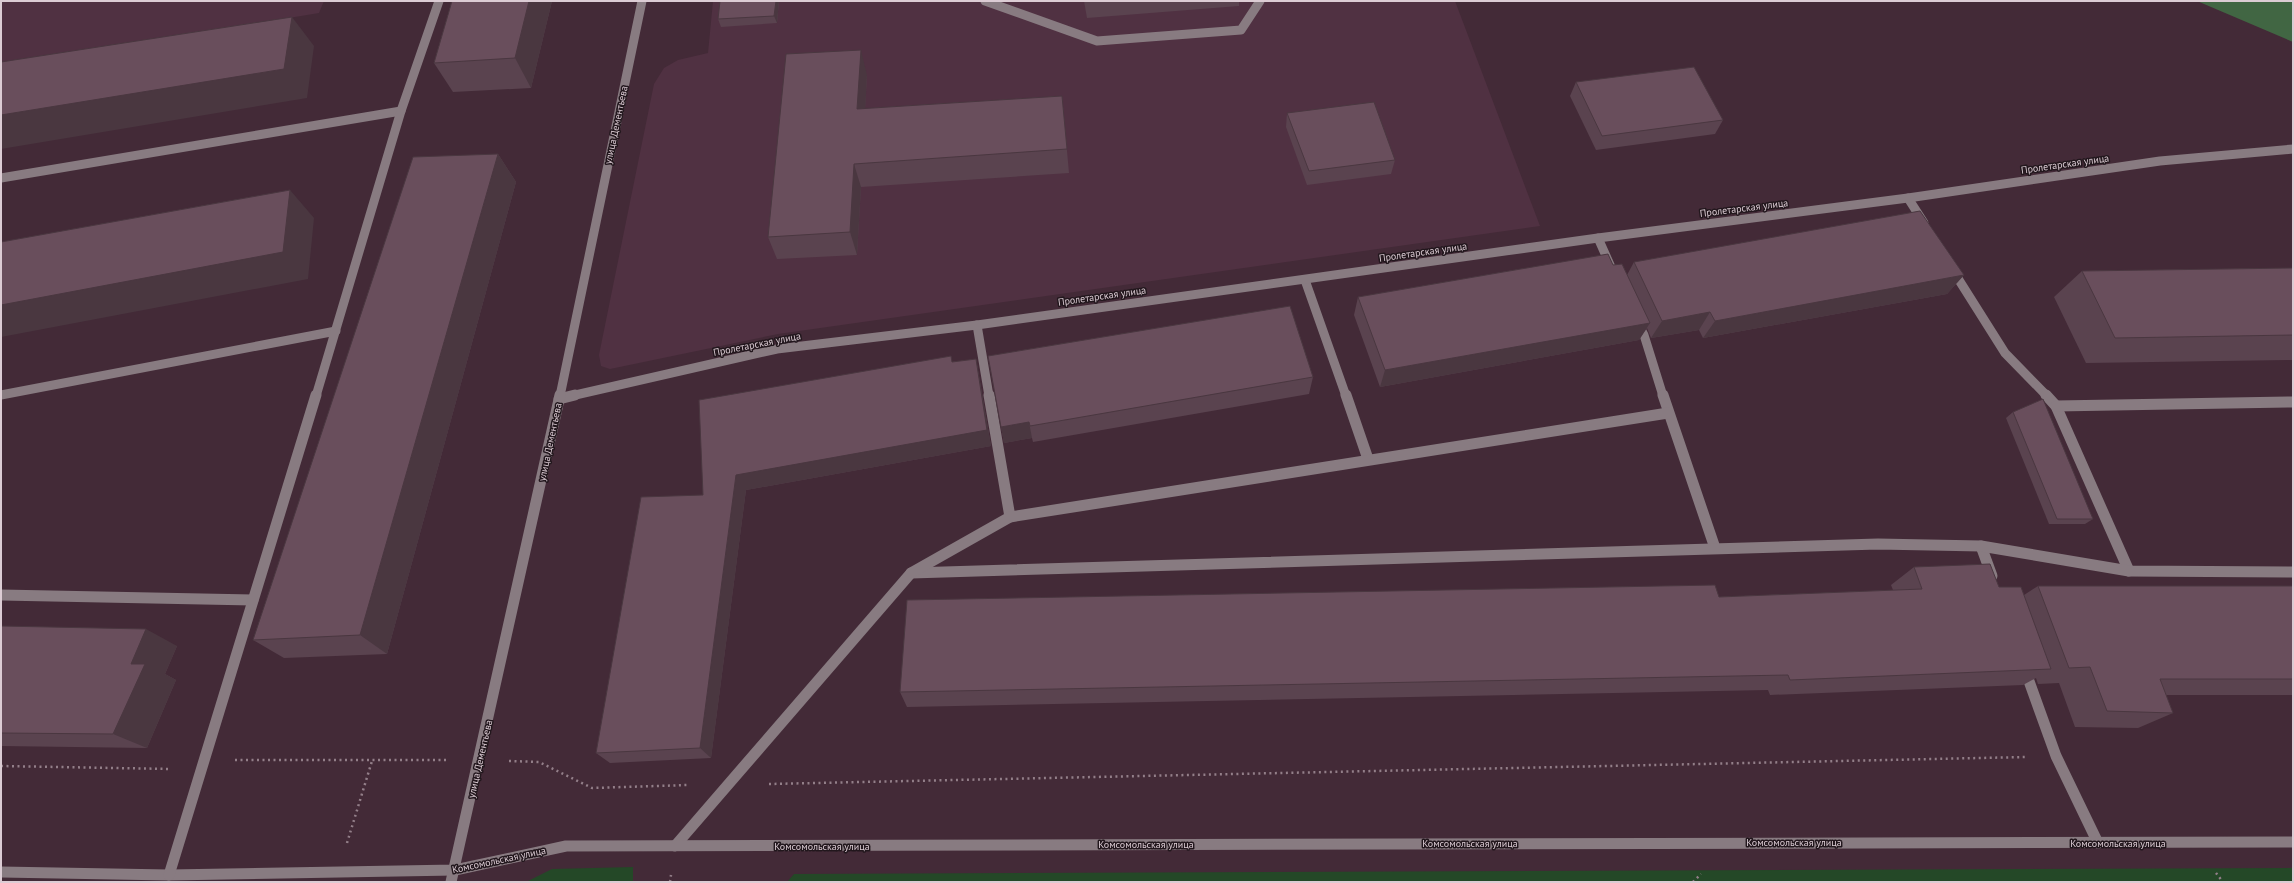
<svg xmlns="http://www.w3.org/2000/svg" width="2294" height="883" font-family="'PT Sans',sans-serif">
  <rect width="100%" height="100%" fill="#432a37"/>
  <g fill="#503142">
    <polygon points="1,1 324,1 319,13 1,65"/>
    <polygon points="713,1 1455,1 1540,226 778,334 610,369 601,366 599,355 654,84 664,68 678,60 708,53"/>
  </g>
  <g fill="#244827">
    <polygon points="633,867 633,882 526,882 552,869"/>
    <polygon points="2293,868 2293,882 787,882 794,874"/>
  </g>
  <polygon fill="#416643" points="2197,1 2293,1 2293,42"/>
  <g fill="none" stroke-linecap="round" stroke-linejoin="round">
    <g stroke="#937f89" stroke-width="2.5" stroke-dasharray="2 3.5" stroke-linecap="butt">
      <polyline points="235,760 448,760"/>
      <polyline points="509,761 539,762 592,788 688,785"/>
      <polyline points="1,766 171,769"/>
      <polyline points="769,784 2026,757"/>
      <polyline points="347,843 372,761"/>
      <polyline points="2216,873 2223,882"/>
      <polyline points="670,882 671,875"/>
      <polyline points="1693,882 1701,874"/>
    </g>
    <g stroke="#887b81" stroke-width="9">
      <polyline points="985,1 1097,41 1241,30 1260,1"/>
      <polyline points="1,178 401,111"/>
      <polyline points="1908,198 1924,223"/>
      <polyline points="1598,238 1611,267"/>
      <polyline points="1952,269 2005,353 2047,396"/>
      <polyline points="1305,280 1346,396"/>
      <polyline points="1637,321 1644,335 1663,396"/>
      <polyline points="977,325 989,396"/>
      <polyline points="1,395 336,331"/>
      <polyline points="316,396 401,111 439,1"/>
      <polyline points="560,396 642,1"/>
      <polyline points="571,396 777,349 977,325 1598,238 1908,198 2160,161 2293,149"/>
    </g>
    <g stroke="#887b81" stroke-width="11">
      <polyline points="989,395 1010,517"/>
      <polyline points="1346,395 1368,459"/>
      <polyline points="1663,395 1715,548"/>
      <polyline points="2046,395 2056,406 2129,571"/>
      <polyline points="559,399 575,395"/>
      <polyline points="2056,406 2293,402"/>
      <polyline points="1981,546 1992,576"/>
      <polyline points="911,573 1878,544 1981,546 2129,571 2293,572"/>
      <polyline points="1,595 253,600"/>
      <polyline points="2025,670 2056,756 2098,843"/>
      <polyline points="675,846 911,573 1010,517 1668,413"/>
      <polyline points="1,872 169,875 455,870 566,846 2293,842"/>
      <polyline points="169,875 316,395"/>
      <polyline points="451,882 560,395"/>
    </g>
  </g>
  <g fill="#5a434f">
    <polygon points="452,1 552,1 531,88 453,92 434,63"/>
    <polygon points="779,1 777,23 721,27 718,19"/>
    <polygon points="1084,1 1239,1 1239,6 1087,18"/>
    <polygon points="867,75 865,109 1062,96 1069,173 861,187 857,255 777,259 768,237"/>
    <polygon points="1576,82 1723,120 1715,134 1596,150 1570,96"/>
    <polygon points="1287,113 1395,160 1391,174 1307,185 1286,127"/>
    <polygon points="498,154 516,182 387,654 284,658 253,640"/>
    <polygon points="1634,262 1964,275 1947,294 1703,338 1699,330 1651,338 1647,328 1639,340 1380,387 1354,315 1358,297 1613,265 1627,275"/>
    <polygon points="2293,268 2293,360 2086,363 2054,297 2082,271"/>
    <polygon points="988,356 1313,377 1309,394 1033,442 1032,438 1004,443"/>
    <polygon points="976,359 979,376 991,446 746,490 711,758 610,763 596,753 703,495 953,362"/>
    <polygon points="2013,412 2093,519 2085,524 2049,524 2006,418"/>
    <polygon points="1914,567 1999,587 2024,595 2038,586 2293,586 2293,695 2166,695 2173,713 2138,728 2075,727 2059,683 2038,684 2036,678 2023,685 1770,695 1768,690 907,707 900,692 1719,597 1893,590 1891,585"/>
    <polygon points="1,626 177,646 165,674 176,680 147,748 1,746"/>
  </g>
  <g fill="#4a3740">
    <polygon points="529,1 552,1 531,88 515,58"/>
    <polygon points="776,1 779,1 777,23 774,16"/>
    <polygon points="292,17 314,46 307,98 1,149 1,115"/>
    <polygon points="861,50 867,75 864,133 857,109"/>
    <polygon points="498,154 516,182 387,654 360,635"/>
    <polygon points="854,164 861,187 857,255 850,232"/>
    <polygon points="290,190 314,218 308,279 1,337 1,305"/>
    <polygon points="1964,275 1947,294 1703,338 1715,321"/>
    <polygon points="1710,312 1699,330 1651,338 1662,321"/>
    <polygon points="1650,323 1639,340 1380,387 1385,370"/>
    <polygon points="976,359 979,376 991,446 746,490 711,758 700,748 736,475"/>
    <polygon points="1029,422 1032,438 1004,443 1001,427"/>
    <polygon points="146,629 177,646 165,674 176,680 147,748 113,734 131,664"/>
  </g>
  <g fill="#694e5c" stroke="#4a3740">
    <polygon points="452,1 529,1 515,58 434,63"/>
    <polygon points="720,1 776,1 774,16 718,19"/>
    <polygon points="292,17 284,69 1,115 1,62"/>
    <polygon points="861,50 857,109 1062,96 1067,149 854,164 850,232 768,237 786,54"/>
    <polygon points="1694,67 1723,120 1602,136 1576,82"/>
    <polygon points="1374,102 1395,160 1309,171 1287,113"/>
    <polygon points="498,154 360,635 253,640 413,157"/>
    <polygon points="290,190 283,252 1,305 1,242"/>
    <polygon points="1920,211 1964,275 1715,321 1710,312 1662,321 1634,262"/>
    <polygon points="1608,254 1613,265 1622,264 1650,323 1385,370 1358,297"/>
    <polygon points="2293,268 2293,335 2115,338 2082,271"/>
    <polygon points="1290,306 1313,377 1030,426 1029,422 1001,427 988,356"/>
    <polygon points="951,356 952,362 976,359 987,430 736,475 700,748 596,753 641,497 703,495 699,400"/>
    <polygon points="2043,399 2093,519 2057,519 2013,412"/>
    <polygon points="1990,564 1999,587 2021,587 2051,669 1790,680 1788,675 900,692 907,600 1715,585 1719,597 1922,589 1914,567"/>
    <polygon points="2038,586 2293,586 2293,679 2160,679 2173,713 2107,711 2090,667 2069,668"/>
    <polygon points="1,626 146,629 131,664 145,664 113,734 1,733"/>
  </g>
  <g text-anchor="middle" dominant-baseline="central" stroke-width="3" stroke-linejoin="round" paint-order="stroke">
    <g font-size="10" fill="#dcccd4" stroke="#22171d">
      <text transform="translate(616 125) rotate(-78)">улица Дементьева</text>
      <text transform="translate(2065 164) rotate(-8)">Пролетарская улица</text>
      <text transform="translate(1744 208) rotate(-7)">Пролетарская улица</text>
      <text transform="translate(1423 252) rotate(-8)">Пролетарская улица</text>
      <text transform="translate(1102 296) rotate(-8)">Пролетарская улица</text>
      <text transform="translate(757 344) rotate(-11)">Пролетарская улица</text>
      <text transform="translate(550 442) rotate(-78)">улица Дементьева</text>
      <text transform="translate(480 759) rotate(-77)">улица Дементьева</text>
      <text x="1794" y="842">Комсомольская улица</text>
      <text x="1470" y="843">Комсомольская улица</text>
      <text x="2118" y="843">Комсомольская улица</text>
      <text x="1146" y="844">Комсомольская улица</text>
      <text x="822" y="846">Комсомольская улица</text>
      <text transform="translate(499 860) rotate(-12)">Комсомольская улица</text>
    </g>
  </g>
  <rect width="2294" height="883" fill="none" stroke="#dcccd4" stroke-width="4"/>
</svg>
